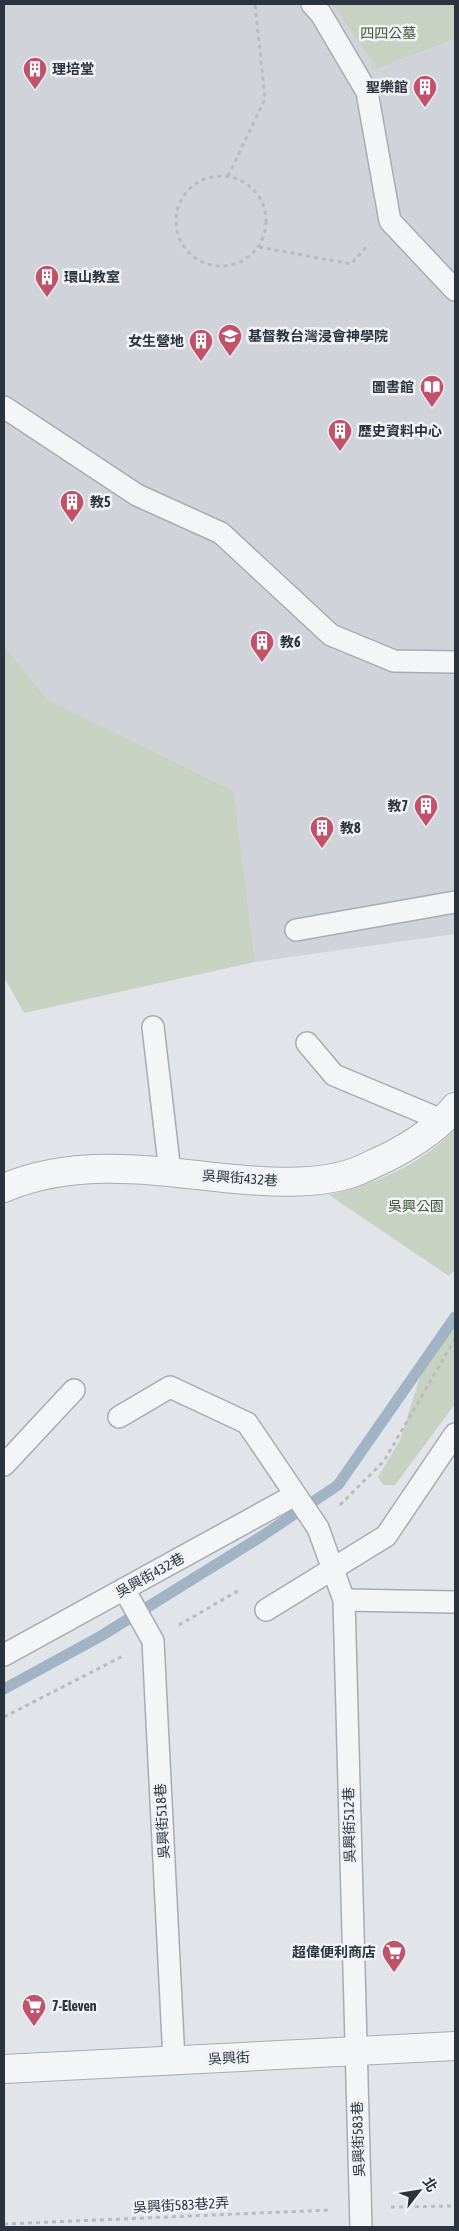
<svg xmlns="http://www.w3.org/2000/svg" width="459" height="2231" font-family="'Asap Condensed','Noto Sans TC',sans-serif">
  <rect width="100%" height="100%" fill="#e1e5e9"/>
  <polygon fill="#d0d4da" points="4,4 332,4 377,69 455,39 455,934 255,962 234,791 47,699 4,645"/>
  <g fill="#c8d2c3">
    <polygon points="332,4 455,4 455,39 377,69"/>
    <polygon points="4,645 47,699 234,791 255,962 24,1013 4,977"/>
    <path d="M 455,1129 L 455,1270 L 449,1276 L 329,1195 C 377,1183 421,1165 455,1129 Z"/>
    <polygon points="455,1314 455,1404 395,1485 383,1485 378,1477 400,1440 419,1380 434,1346"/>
  </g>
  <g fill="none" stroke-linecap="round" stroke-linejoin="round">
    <polyline stroke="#a0b4c5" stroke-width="11" points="4,1689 101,1636 262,1536 338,1485 455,1317"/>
    <defs>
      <g id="service">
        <polyline points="312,4 321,14 367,92 390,221 455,290"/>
        <polyline points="4,407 137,495 221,533 331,635 394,661 455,662"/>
        <polyline points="296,930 455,902"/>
        <polyline points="153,1027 170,1172"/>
        <polyline points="307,1043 334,1075 444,1121"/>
        <polyline points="119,1417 170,1387 247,1423 318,1528 344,1600 361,2227"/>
        <polyline points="4,1465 74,1390"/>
        <polyline points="124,1589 153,1641 174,2061"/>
        <polyline points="344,1600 455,1602"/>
        <polyline points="266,1610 386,1536 455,1434"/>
        <polyline points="4,1655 295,1495"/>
      </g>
      <g id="minor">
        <path d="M 4,1188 C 74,1158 150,1170 224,1178 C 264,1182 317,1186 355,1172 C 366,1168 376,1162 386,1158 C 412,1145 437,1129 455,1107"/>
        <polyline points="4,2069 455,2046"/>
      </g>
    </defs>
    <use href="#service" stroke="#a7acb3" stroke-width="24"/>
    <use href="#minor" stroke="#a7acb3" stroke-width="30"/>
    <g stroke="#b8bbc0" stroke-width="3" stroke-dasharray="4 4" stroke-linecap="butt">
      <polyline points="228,176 265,99 255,4"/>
      <circle cx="221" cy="221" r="45"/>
      <polyline points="259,247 351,264 369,244"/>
      <polyline points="340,1505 384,1461 455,1339"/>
      <polyline points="179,1625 241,1589"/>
      <polyline points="4,1717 123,1656"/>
      <polyline points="391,2207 455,2206"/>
      <polyline points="4,2224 330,2210"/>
    </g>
    <use href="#service" stroke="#f4f5f7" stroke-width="21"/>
    <use href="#minor" stroke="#f4f5f7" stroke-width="28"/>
  </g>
  <defs>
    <symbol id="building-pin" viewBox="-11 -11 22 30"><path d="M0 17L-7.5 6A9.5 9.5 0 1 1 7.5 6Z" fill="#c2526a" stroke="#f1f3f6"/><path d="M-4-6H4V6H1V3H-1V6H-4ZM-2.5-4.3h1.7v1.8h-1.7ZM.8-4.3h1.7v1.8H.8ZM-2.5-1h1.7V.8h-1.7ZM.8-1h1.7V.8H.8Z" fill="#fff"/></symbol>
    <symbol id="school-pin" viewBox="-11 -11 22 30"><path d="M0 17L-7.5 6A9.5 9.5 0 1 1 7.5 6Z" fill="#c2526a" stroke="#f1f3f6"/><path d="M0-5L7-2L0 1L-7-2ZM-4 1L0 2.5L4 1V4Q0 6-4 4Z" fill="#fff"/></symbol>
    <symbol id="library-pin" viewBox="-11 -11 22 30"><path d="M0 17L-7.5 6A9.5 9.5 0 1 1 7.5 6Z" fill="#c2526a" stroke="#f1f3f6"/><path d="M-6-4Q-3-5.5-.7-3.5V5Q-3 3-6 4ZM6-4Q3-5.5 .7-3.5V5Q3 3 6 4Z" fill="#fff"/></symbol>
    <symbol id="supermarket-pin" viewBox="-11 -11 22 30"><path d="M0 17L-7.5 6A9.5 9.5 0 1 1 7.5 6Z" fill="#c2526a" stroke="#f1f3f6"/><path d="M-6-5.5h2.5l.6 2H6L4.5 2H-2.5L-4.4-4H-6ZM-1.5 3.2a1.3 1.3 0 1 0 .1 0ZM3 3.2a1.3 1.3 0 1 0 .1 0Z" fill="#fff"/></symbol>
  </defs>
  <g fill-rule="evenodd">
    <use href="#building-pin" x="21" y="55" width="28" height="38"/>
    <use href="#building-pin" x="411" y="73" width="28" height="38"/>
    <use href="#building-pin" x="33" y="263" width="28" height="38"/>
    <use href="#school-pin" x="216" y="322" width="28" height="38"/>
    <use href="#building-pin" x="187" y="327" width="28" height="38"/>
    <use href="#library-pin" x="418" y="373" width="28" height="38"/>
    <use href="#building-pin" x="326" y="417" width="28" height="38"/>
    <use href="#building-pin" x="58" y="488" width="28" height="38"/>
    <use href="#building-pin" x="248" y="628" width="28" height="38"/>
    <use href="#building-pin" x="412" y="792" width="28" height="38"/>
    <use href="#building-pin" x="308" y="814" width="28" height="38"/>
    <use href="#supermarket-pin" x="380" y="1938" width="28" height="38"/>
    <use href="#supermarket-pin" x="20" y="1992" width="28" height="38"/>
  </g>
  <g text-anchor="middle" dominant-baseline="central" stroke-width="5" stroke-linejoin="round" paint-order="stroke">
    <g font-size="14" fill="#42593a" stroke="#f1f3f6">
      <text x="388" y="33">四四公墓</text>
      <text x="416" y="1206">吳興公園</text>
    </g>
    <g font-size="14" font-weight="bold" fill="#2b333f" stroke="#f1f3f6" text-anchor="start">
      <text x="52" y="69">理培堂</text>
      <text x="408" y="87" text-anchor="end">聖樂館</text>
      <text x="64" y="277">環山教室</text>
      <text x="248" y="336">基督教台灣浸會神學院</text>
      <text x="184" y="341" text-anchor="end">女生營地</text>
      <text x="414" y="387" text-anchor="end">圖書館</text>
      <text x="358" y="431">歷史資料中心</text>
      <text x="90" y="502">教5</text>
      <text x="280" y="642">教6</text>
      <text x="408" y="806" text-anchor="end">教7</text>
      <text x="340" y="828">教8</text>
      <text x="376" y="1952" text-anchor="end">超偉便利商店</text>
      <text x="52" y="2006">7-Eleven</text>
    </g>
    <g font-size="14" fill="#2b333f" stroke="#f1f3f6">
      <text transform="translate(240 1178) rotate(4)">吳興街432巷</text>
      <text transform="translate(150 1575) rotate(-29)">吳興街432巷</text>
      <text transform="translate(162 1821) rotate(-93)">吳興街518巷</text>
      <text transform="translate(349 1825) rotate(-91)">吳興街512巷</text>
      <text transform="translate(229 2058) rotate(-3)">吳興街</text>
      <text transform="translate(358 2139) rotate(-92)">吳興街583巷</text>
      <text transform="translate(181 2205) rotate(-3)">吳興街583巷2弄</text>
    </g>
  </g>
  <rect width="459" height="2231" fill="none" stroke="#2b333f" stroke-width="10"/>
  <g transform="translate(419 2191) rotate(59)" stroke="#f1f3f6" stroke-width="4" paint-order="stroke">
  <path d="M0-4L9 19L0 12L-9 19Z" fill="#2b333f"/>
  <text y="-8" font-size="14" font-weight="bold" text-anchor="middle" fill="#2b333f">北</text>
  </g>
</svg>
